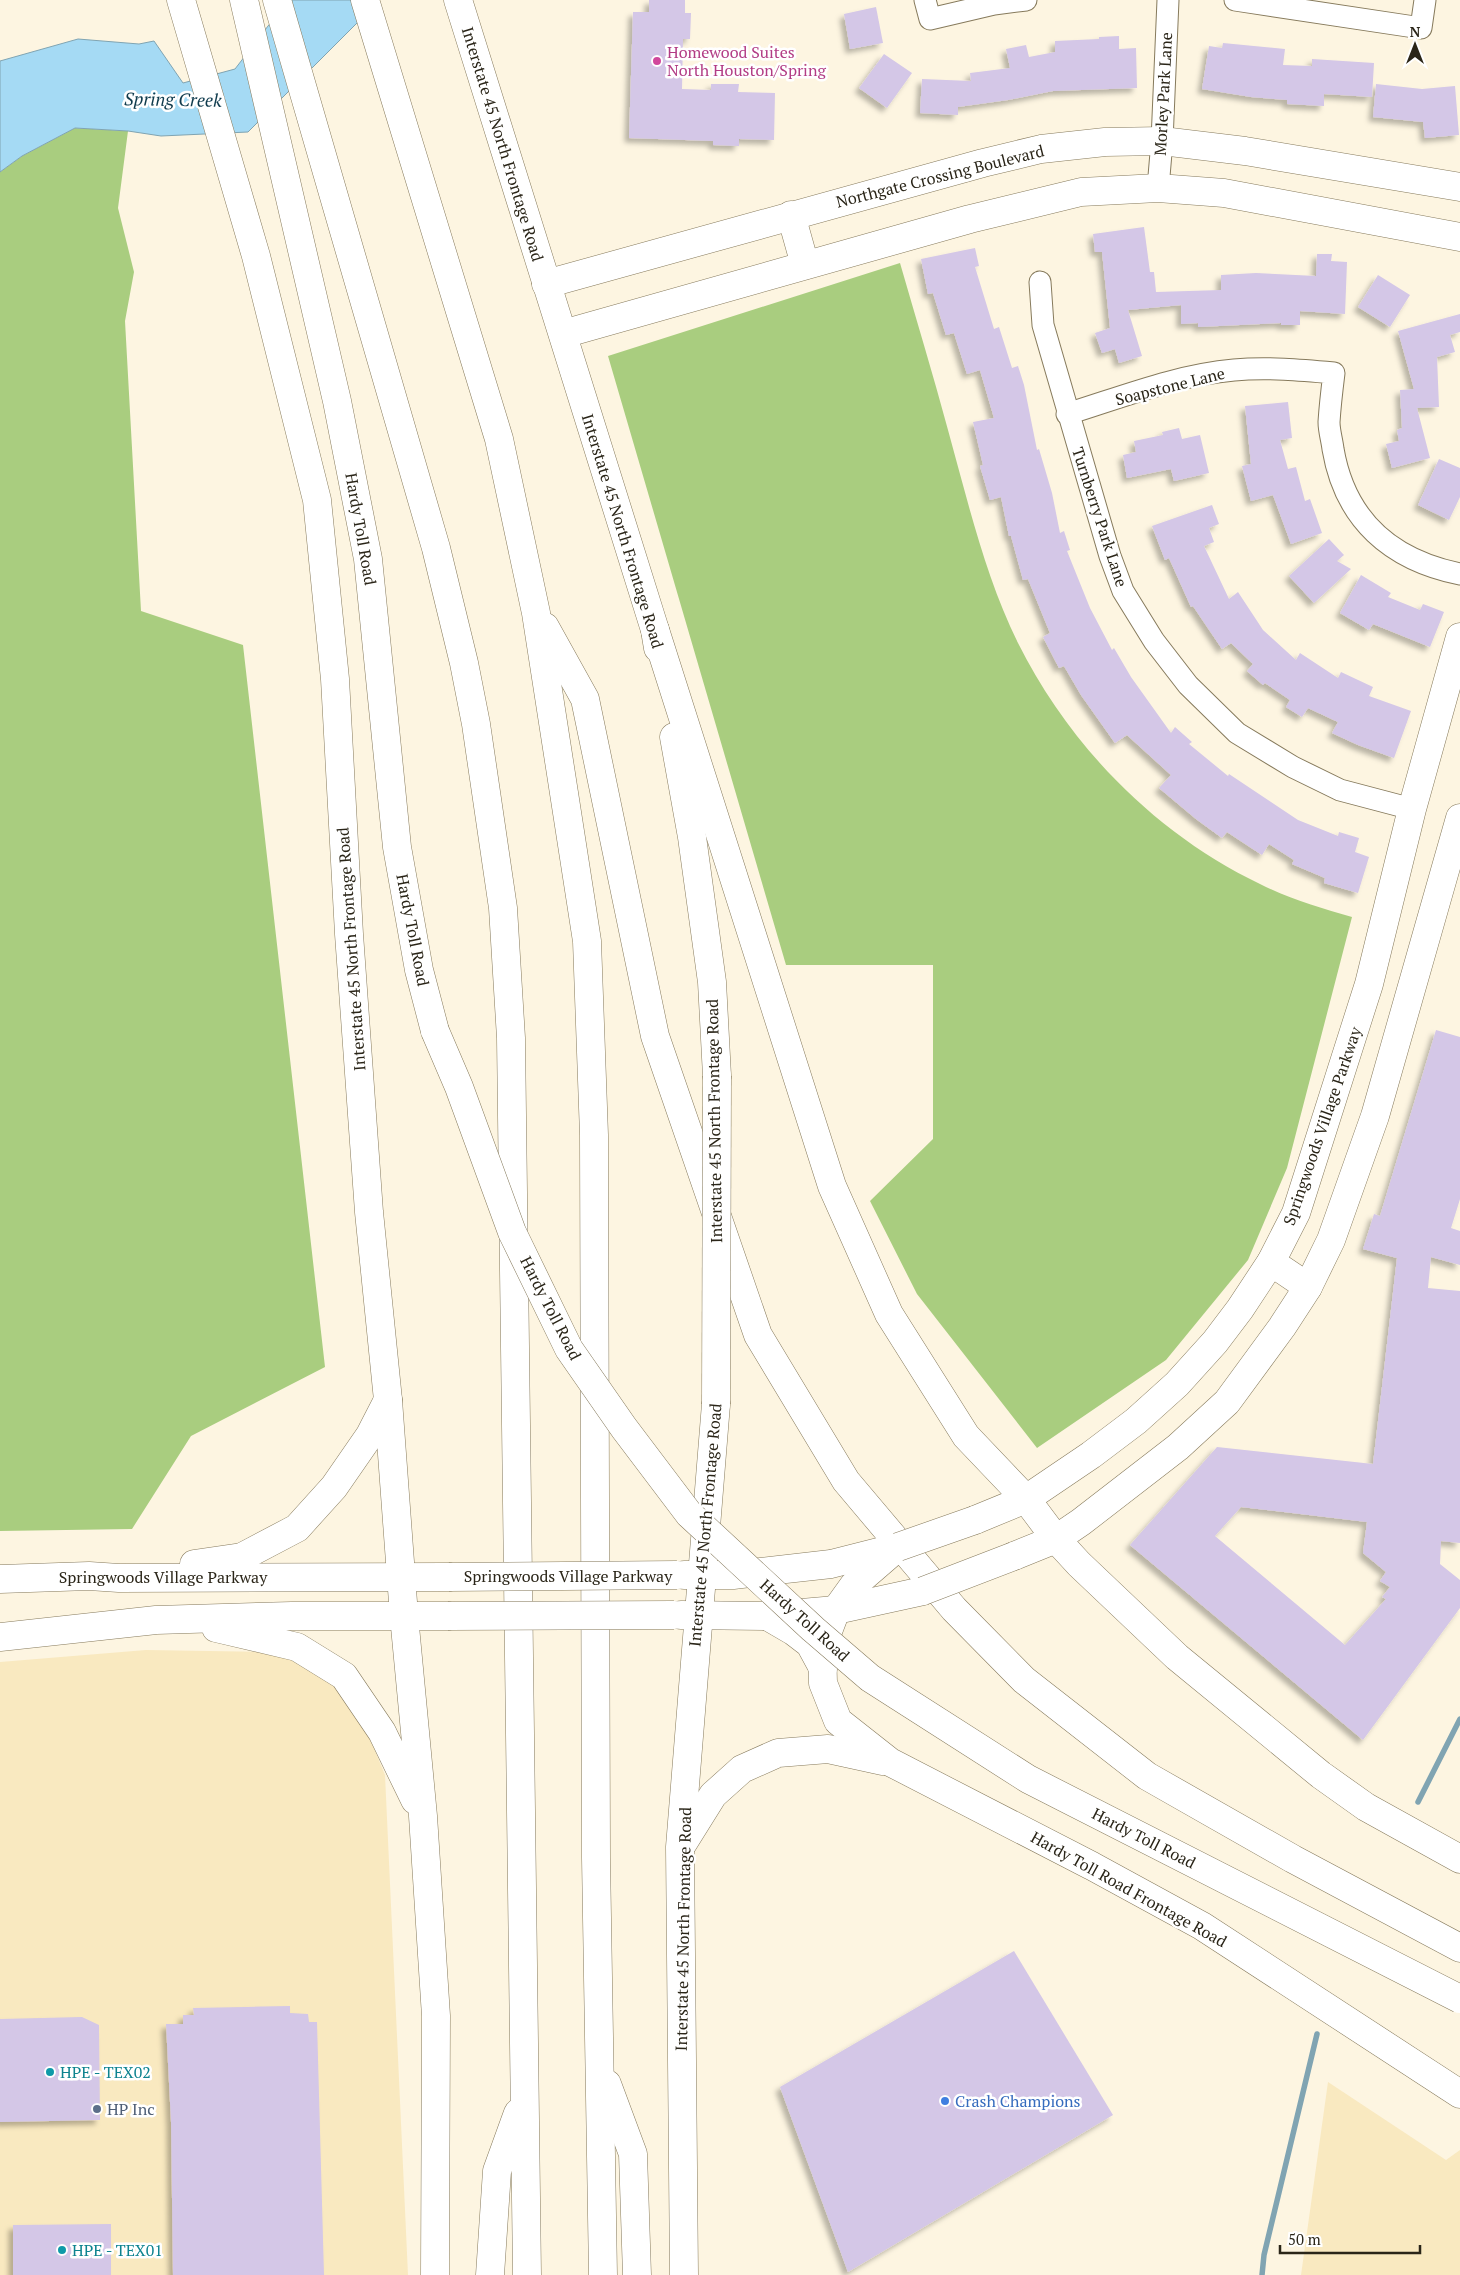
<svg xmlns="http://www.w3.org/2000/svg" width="1460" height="2275" font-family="'PT Serif',serif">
  <defs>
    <filter id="shadow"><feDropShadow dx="-4.5" dy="4.5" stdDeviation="2.5" flood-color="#0004"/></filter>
  </defs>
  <rect width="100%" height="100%" fill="#fdf5e1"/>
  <g fill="#f9e9c0">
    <polygon points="146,1650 264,1652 344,1676 385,1775 408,2275 0,2275 0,1662"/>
    <polygon points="1328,2082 1446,2160 1460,2150 1460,2275 1301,2275"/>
  </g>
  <g fill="#a9cd7f">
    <polygon points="75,128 128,131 118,208 134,272 125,321 141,611 243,645 325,1367 191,1436 132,1529 0,1531 0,172 22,156"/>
    <path d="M 900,263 C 916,319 933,374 948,430 C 968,502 985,576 1018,643 C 1070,747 1156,834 1260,884 C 1290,899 1321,908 1352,917 L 1287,1168 L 1248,1260 L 1166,1360 L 1037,1448 L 917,1294 L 870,1201 L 933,1139 L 933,965 L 786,965 L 608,356 Z"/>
  </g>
  <polygon fill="#a5daf4" stroke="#80a4b2" points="288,0 380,0 248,132 161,136 128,131 75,128 22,156 0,172 0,61 78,39 139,44 154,41 183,83 235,69"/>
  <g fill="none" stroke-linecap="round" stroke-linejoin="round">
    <g stroke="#80a4b2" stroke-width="5.5">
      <polyline points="1418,1802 1460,1719"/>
      <polyline points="1262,2275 1264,2255 1317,2034"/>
    </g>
  </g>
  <g fill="#d4c7e7" fill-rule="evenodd" filter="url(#shadow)">
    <polygon points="649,0 685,0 685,13 691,13 690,39 683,39 682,89 711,90 711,84 739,84 738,92 775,93 774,140 739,139 739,146 713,145 713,141 629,138 633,12 649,12"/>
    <polygon points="876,7 883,43 850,49 844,14"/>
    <polygon points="1119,36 1119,49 1136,48 1137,88 1053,91 1008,100 958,107 958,115 920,113 922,79 971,81 970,73 1010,68 1006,49 1026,45 1029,57 1055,52 1055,41 1099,39 1099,37"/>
    <polygon points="1223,43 1285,49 1283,65 1312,66 1312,59 1374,63 1372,97 1324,94 1324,106 1287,104 1287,100 1251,97 1202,89 1209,46 1222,48"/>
    <polygon points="884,54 912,73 887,108 859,88"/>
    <polygon points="1376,84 1422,89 1455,86 1459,135 1425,138 1423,122 1373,117"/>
    <polygon points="1144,227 1150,272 1154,272 1156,292 1221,290 1221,275 1256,273 1316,276 1317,254 1332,254 1331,261 1347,262 1345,314 1300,311 1300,325 1281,325 1281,323 1198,327 1198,323 1181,324 1181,305 1128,310 1142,356 1119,363 1115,349 1102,353 1095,333 1110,328 1102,252 1095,252 1093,234"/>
    <polygon points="975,248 979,266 975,267 994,329 999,327 1012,368 1018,366 1024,385 1037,450 1039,449 1052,493 1060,533 1064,531 1070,550 1067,551 1090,608 1112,650 1114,648 1131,677 1171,733 1175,727 1192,742 1189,744 1228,776 1229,774 1298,820 1338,836 1339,832 1359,838 1355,852 1369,857 1358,893 1324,883 1325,878 1292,864 1294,860 1269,844 1262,855 1227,832 1222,838 1196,819 1159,788 1171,775 1127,735 1115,743 1081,695 1064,666 1059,668 1043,637 1050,633 1028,579 1023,580 1011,536 1009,536 1001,497 990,500 980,466 983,465 973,422 994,418 980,370 967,374 954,333 946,335 933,293 928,294 921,259"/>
    <polygon points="1378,275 1410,295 1390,327 1358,307"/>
    <polygon points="1460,314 1460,332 1450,335 1455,352 1437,357 1439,407 1417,408 1430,458 1392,468 1386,444 1399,441 1397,430 1402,428 1400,390 1414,389 1398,331"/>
    <polygon points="1288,402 1292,438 1280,440 1288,469 1296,467 1305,501 1310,499 1322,533 1291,544 1273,495 1251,501 1242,466 1251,464 1245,406"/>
    <polygon points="1179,428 1182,439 1200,435 1209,473 1174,481 1171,469 1127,478 1123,455 1136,452 1134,441 1163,435 1162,432"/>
    <polygon points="1439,459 1460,468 1460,497 1449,520 1418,505"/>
    <polygon points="1212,505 1219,524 1209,528 1214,542 1204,546 1229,599 1238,592 1263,630 1296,660 1300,653 1338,678 1341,672 1373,687 1369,696 1411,711 1394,758 1358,745 1332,733 1338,722 1308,708 1302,717 1286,707 1290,700 1265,683 1263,685 1247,671 1253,664 1231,643 1222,649 1193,606 1191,607 1169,558 1165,560 1152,526"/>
    <polygon points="1329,539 1344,555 1337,561 1351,569 1314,603 1289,576"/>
    <polygon points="1361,575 1391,593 1388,597 1420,610 1423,604 1444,612 1430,647 1373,624 1369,630 1340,613"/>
    <path d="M 1436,1030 L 1460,1037 L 1460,1199 L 1451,1228 L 1460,1231 L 1460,1265 L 1431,1257 L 1428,1288 L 1460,1291 L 1460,1543 L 1441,1541 L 1440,1564 L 1460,1580 L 1460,1608 L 1363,1740 L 1130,1545 L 1217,1447 L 1373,1464 L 1397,1258 L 1363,1249 L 1374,1214 L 1380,1216 ZM 1241,1507 L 1367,1522 L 1363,1553 L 1386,1572 L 1380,1581 L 1390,1587 L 1382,1597 L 1386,1599 L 1345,1645 L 1215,1536 Z"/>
    <polygon points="1014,1951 1113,2115 848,2272 780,2087"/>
    <polygon points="290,2006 290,2013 308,2014 309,2022 317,2022 324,2275 173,2275 171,2122 166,2024 183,2024 183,2015 194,2015 193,2008"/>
    <polygon points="82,2017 99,2025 100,2120 0,2122 0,2019"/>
    <polygon points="111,2224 111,2275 13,2275 13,2225"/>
  </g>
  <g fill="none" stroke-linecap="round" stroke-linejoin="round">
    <defs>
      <g id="street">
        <polyline points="925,0 930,19 994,4 1026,0"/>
        <polyline points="1235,0 1421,28 1425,0"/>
        <polyline points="1158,188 1162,141 1168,0"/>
        <polyline points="1040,282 1043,325 1110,556 1123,591 1154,641 1188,685 1237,733 1293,767 1340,790 1412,809"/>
        <path d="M 1067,414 C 1122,397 1177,375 1234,370 C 1267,367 1301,370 1334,373 C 1332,389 1330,406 1329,422 C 1329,431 1332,440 1333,449 C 1345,520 1391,560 1460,574"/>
      </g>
      <g id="secondary">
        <polyline points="181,0 256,256 317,500 335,679 349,934 369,1212 388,1400 404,1616 423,1816 436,2016 435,2275"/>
        <polyline points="458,0 655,630 658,648"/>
        <polyline points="791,215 805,265"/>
        <polyline points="546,284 983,163 1041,149 1105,142 1162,141 1245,151 1460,187"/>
        <polyline points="563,334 970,219 1081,192 1158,188 1224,193 1460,237"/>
        <polyline points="655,630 832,1186 889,1314 966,1436 1026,1499 1056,1539 1079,1564 1177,1657 1321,1775 1366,1807 1460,1859"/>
        <polyline points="674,737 692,837 712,982 717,1076"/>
        <polyline points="1271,1262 1308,1287"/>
        <polyline points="975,1520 1026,1499 1091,1455 1136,1421 1177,1384 1215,1342 1240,1309 1271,1262 1296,1213 1369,984 1412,809 1460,637"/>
        <polyline points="898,1547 854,1585 836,1610 822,1647 823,1683 838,1721 890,1762 1092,1866 1202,1926 1460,2094"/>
        <polyline points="1014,1556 1056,1539 1081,1522 1178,1447 1227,1402 1282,1327 1308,1287 1331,1240 1375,1116 1460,818"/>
        <polyline points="194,1564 242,1557 297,1528 334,1487 370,1435 388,1400"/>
        <polyline points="684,1575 733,1575 831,1564 894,1548"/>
        <polyline points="0,1579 89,1576 119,1578 449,1577"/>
        <polyline points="681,1615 767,1616 836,1610 923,1591"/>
        <polyline points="767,1616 793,1631 810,1644 823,1668"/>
        <polyline points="216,1628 297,1647 344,1676 382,1732 415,1800"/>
        <polyline points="0,1637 156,1620 292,1616 448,1616"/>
        <polyline points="683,1843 713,1795 742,1769 778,1753 828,1749 883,1761"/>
        <polyline points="684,2275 680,1847 716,1404"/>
      </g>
      <g id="highway">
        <polyline points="244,0 337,401 368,559 397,847 419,970 435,1031"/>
        <polyline points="277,0 436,548 464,663 476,724 503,908 511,1038 527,2275"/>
        <polyline points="365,0 499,439 536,613 587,941 594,1135 596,1858 603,2275"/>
        <polyline points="545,627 585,699 655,1036 758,1335 846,1481 954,1609 1024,1680 1147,1776 1293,1859 1460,1948"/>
        <polyline points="607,2084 633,2154 637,2275"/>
        <polyline points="490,2275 497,2171 518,2113"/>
      </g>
    </defs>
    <use href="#street" stroke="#867a5c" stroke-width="23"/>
    <use href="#secondary" stroke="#867a5c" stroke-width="29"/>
    <use href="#highway" stroke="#867a5c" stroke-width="29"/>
    <use href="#street" stroke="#fff" stroke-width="21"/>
    <use href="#secondary" stroke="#fff" stroke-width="28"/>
    <use href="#highway" stroke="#fff" stroke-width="28"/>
    <defs>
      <g id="secondary-bridge">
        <polyline points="716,1404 717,1076"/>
        <polyline points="898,1547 975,1520"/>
        <polyline points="449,1577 677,1575"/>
        <polyline points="923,1591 1014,1556"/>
        <polyline points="448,1616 674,1615"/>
      </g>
      <polyline id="highway-bridge" points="435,1031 459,1087 512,1232 569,1349 624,1428 689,1514 813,1629 870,1678 1028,1779 1460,1999"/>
    </defs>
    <use href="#secondary-bridge" stroke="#867a5c" stroke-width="29" stroke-linecap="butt"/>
    <use href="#highway-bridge" stroke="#867a5c" stroke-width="29" stroke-linecap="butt"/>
    <use href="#secondary-bridge" stroke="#fff" stroke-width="28"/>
    <use href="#highway-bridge" stroke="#fff" stroke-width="28"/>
  </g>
  <circle fill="#d1479c" stroke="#fff" stroke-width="2" cx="657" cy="61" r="5"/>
  <g fill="#0f9aa8" stroke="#fff" stroke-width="2">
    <circle cx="50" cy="2072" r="5"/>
    <circle cx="62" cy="2250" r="5"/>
  </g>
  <circle fill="#3f7fe0" stroke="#fff" stroke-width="2" cx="945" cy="2101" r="5"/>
  <circle fill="#5c6f8a" stroke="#fff" stroke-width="2" cx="97" cy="2109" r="5"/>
  <g text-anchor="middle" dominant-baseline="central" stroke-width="5" stroke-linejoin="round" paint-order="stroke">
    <g font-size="16" fill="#b23c85" stroke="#fff" text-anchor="start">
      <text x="667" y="52">Homewood Suites<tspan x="667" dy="18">North Houston/Spring</tspan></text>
    </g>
    <g font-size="16" fill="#2a2518" stroke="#fff">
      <text transform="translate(1163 94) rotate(-87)">Morley Park Lane</text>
      <text transform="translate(503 144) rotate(73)">Interstate 45 North Frontage Road</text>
      <text transform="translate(940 176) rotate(-14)">Northgate Crossing Boulevard</text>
      <text transform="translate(1170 386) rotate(-14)">Soapstone Lane</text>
      <text transform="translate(1100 517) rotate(72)">Turnberry Park Lane</text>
      <text transform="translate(361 529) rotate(80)">Hardy Toll Road</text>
      <text transform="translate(623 531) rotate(73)">Interstate 45 North Frontage Road</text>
      <text transform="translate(413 930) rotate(79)">Hardy Toll Road</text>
      <text transform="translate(351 949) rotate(-94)">Interstate 45 North Frontage Road</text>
      <text transform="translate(714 1121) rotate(-91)">Interstate 45 North Frontage Road</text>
      <text transform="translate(1322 1126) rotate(-71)">Springwoods Village Parkway</text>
      <text transform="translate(551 1308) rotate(63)">Hardy Toll Road</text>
      <text transform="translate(705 1525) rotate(-85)">Interstate 45 North Frontage Road</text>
      <text x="568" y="1576">Springwoods Village Parkway</text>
      <text x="163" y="1577">Springwoods Village Parkway</text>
      <text transform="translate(805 1620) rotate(42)">Hardy Toll Road</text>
      <text transform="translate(1144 1838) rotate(27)">Hardy Toll Road</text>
      <text transform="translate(1129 1889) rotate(29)">Hardy Toll Road Frontage Road</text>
      <text transform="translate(683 1929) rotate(-89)">Interstate 45 North Frontage Road</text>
    </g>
    <g font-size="16" fill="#0d838f" stroke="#fff" text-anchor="start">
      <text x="60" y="2072">HPE - TEX02</text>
      <text x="72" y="2250">HPE - TEX01</text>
    </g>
    <g font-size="16" fill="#366cbe" stroke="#fff" text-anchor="start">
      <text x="955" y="2101">Crash Champions</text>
    </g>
    <g font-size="16" fill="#4e5e75" stroke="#fff" text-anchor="start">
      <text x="107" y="2109">HP Inc</text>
    </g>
    <g font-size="18" font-style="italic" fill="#0f3b4d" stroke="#fff">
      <text transform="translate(173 99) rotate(1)">Spring Creek</text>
    </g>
  </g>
  <g transform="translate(1415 45)" stroke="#ffffff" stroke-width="4" paint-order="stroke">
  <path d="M0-4L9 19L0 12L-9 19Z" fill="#2a2518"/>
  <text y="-8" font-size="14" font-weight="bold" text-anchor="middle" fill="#2a2518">N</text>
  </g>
  <path d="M1280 2245v8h140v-8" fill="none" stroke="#2a2518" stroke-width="2.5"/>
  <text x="1288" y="2245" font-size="15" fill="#2a2518" stroke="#ffffff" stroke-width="4" paint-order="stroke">50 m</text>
</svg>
